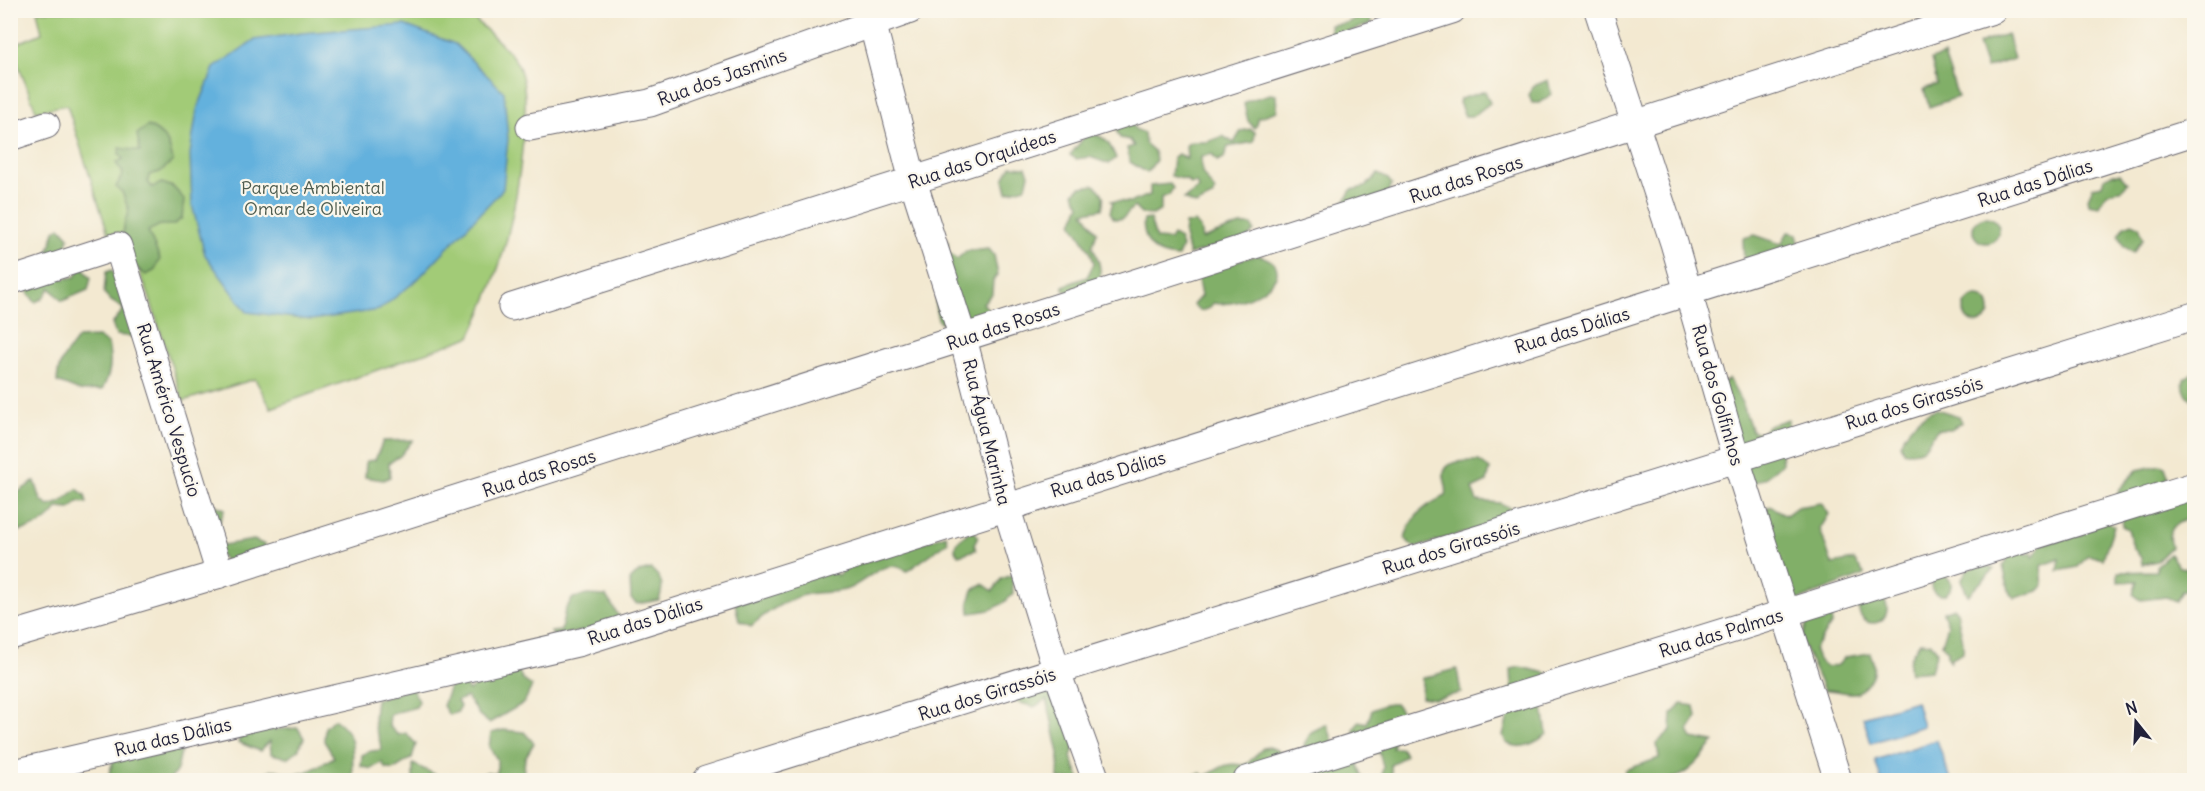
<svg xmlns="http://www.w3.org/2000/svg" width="2205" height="791" font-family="Delius,sans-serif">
  <rect width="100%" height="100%" fill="#fbf7ec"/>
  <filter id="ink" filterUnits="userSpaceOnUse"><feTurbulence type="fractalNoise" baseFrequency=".0167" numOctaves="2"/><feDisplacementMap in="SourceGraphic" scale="12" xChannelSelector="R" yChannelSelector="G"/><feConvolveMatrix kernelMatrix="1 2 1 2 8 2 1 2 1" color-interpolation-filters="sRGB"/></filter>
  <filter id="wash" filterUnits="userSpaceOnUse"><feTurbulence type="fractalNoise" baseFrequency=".008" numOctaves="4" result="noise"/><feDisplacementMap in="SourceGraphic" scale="24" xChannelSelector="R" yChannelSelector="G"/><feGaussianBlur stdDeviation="1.35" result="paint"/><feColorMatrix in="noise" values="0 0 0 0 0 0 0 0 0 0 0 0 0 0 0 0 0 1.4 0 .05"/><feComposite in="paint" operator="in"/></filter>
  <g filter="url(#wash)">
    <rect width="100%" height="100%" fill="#f3e9d1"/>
    <path fill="#a2cb77" stroke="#627659" stroke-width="1.5" d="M 37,11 L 465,11 C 479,24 512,50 519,67 C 528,90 525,116 523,140 C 517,212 502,272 470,337 L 271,408 L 255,379 L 183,401 L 148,293 L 123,233 L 108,233 L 67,105 L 36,111 L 11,46 L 42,33 Z"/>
    <g fill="#81af68" stroke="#526852" stroke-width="1.5">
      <polygon points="1367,14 1372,19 1371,24 1330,38 1330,25 1346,23"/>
      <polygon points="2007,34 2014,59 1986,68 1978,44"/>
      <polygon points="1944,55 1958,97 1929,107 1924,89 1937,84 1931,59"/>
      <polygon points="1548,80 1551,94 1540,103 1532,103 1529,95 1533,86"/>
      <polygon points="1485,91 1490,103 1473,116 1465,116 1459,103 1460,99"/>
      <polygon points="1270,94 1276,95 1277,111 1257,118 1257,125 1254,128 1248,121 1244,104 1247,101"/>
      <polygon points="1130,122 1135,129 1144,133 1145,143 1154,151 1156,160 1147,173 1130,162 1127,148 1134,146 1130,140 1120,138 1115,128"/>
      <path d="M 148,126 C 166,135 169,142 173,161 L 160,172 L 149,175 L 148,182 L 152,187 L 162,183 L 173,187 L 184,199 L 182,218 L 173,225 L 160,225 L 148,231 L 160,259 L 154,271 L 146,275 C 142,271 134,267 131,263 C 121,248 121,226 129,211 L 122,192 L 116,187 L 123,173 L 116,163 L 123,159 L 119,154 L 120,148 L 140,151 L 137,134 Z"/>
      <polygon points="1250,129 1255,132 1254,142 1228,147 1224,158 1217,161 1212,154 1201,157 1202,173 1215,191 1212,197 1196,205 1184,199 1199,188 1196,183 1190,184 1187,180 1171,176 1173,158 1178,154 1187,159 1186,145 1191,142 1207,142 1223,136 1234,143 1241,131"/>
      <path d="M 1092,134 C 1106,136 1111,146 1116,158 L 1109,164 L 1090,157 L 1076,159 L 1070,155 L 1086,135 Z"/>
      <polygon points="1011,166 1026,167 1029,174 1026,187 1007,192 1004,179"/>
      <polygon points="1378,174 1388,179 1392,184 1388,193 1346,211 1344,202 1351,190 1365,187"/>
      <path d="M 2113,174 L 2120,174 L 2128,183 L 2121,190 C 2108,191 2104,195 2099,206 L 2089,204 L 2088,198 L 2093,187 L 2102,185 L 2104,178 Z"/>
      <path d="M 1170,184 L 1173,188 L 1169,195 L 1161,198 L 1161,210 L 1153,215 L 1141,214 L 1134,207 C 1125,213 1127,220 1114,219 L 1110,212 L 1113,202 L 1110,201 L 1131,202 L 1150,195 L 1150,186 Z"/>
      <path d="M 1095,185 C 1104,193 1105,197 1102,209 L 1084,212 L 1097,232 L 1092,247 C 1100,260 1103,274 1097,288 L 1072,294 L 1063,290 L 1063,286 L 1087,277 L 1094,263 L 1090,251 L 1072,223 L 1080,205 L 1074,193 L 1080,187 Z"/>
      <circle cx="1986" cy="230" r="13"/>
      <path d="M 1150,219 L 1156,239 L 1170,240 L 1173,235 L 1179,239 L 1182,247 L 1178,257 C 1156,256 1145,247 1143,223 L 1144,220 Z"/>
      <polygon points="1195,222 1200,228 1202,239 1240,225 1252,225 1254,231 1248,237 1189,255 1184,236 1185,224"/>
      <polygon points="2132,223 2139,226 2143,239 2133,253 2124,246 2119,235 2125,226"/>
      <polygon points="60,227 69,237 59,271 62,279 75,277 82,266 91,278 88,290 62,301 50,288 42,299 35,302 28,293 27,287 49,250 55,231"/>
      <polygon points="1788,232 1797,234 1800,247 1744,265 1743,238 1755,235 1781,244"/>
      <path d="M 941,241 L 948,242 L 948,252 L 957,259 L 966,251 L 989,249 L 994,255 L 998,275 L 993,280 L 992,294 L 983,303 L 992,314 C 976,326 958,326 939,322 C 928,291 945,295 945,276 C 945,265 942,253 941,241 Z"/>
      <path d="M 1258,255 C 1309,270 1245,310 1213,303 L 1210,308 L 1201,311 L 1193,305 L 1201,296 L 1198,280 L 1210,268 Z"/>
      <polygon points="112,270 136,337 116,335 112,324 124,309 111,301 104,293 106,272"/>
      <circle cx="1977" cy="310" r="13"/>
      <path d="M 98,337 L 108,344 C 112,362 111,373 102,390 L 80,391 L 57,382 C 58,361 66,354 78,338 Z"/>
      <path d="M 2194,372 L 2194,401 C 2186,395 2182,390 2184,379 Z"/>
      <polygon points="1729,379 1742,403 1752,431 1763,433 1767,426 1788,419 1788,433 1780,443 1782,463 1765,478 1741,488 1719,386"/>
      <path d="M 1936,409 L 1959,416 L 1962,422 L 1951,429 L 1938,429 C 1924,443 1930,453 1904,452 L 1900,444 C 1906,429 1922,414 1936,409 Z"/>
      <polygon points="413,440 400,456 389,463 390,477 383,480 365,477 366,461 375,460 383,441"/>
      <path d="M 1479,461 L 1490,469 L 1487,482 L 1472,489 L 1477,501 L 1500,503 L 1513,509 L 1515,518 L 1415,548 L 1405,539 C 1410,517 1426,504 1446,496 C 1448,489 1445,484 1444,477 C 1442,459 1467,461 1479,461 Z"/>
      <polygon points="2160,465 2165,467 2168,476 2159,492 2116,500 2119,490 2137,470"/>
      <path d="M 35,481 L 41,500 L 49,506 L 61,502 L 77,489 L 85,495 L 87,503 L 78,502 L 70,509 L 57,508 C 48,525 29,530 11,532 L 11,497 Z"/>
      <path d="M 2181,500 L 2194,501 L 2194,516 C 2178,524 2164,524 2171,547 L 2157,561 L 2142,564 L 2141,558 L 2133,547 L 2128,529 L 2122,526 L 2123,518 Z"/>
      <polygon points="1821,503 1829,514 1820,529 1832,564 1854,560 1865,575 1796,601 1762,511 1770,506 1786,515 1797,507"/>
      <polygon points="215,505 225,509 216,530 223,545 254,540 265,545 263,564 235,573 197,525"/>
      <polygon points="2106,520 2114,526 2103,559 2088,555 2078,567 2058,571 2060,559 2041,566 2043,586 2038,591 2015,598 2010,594 2003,566 2008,557 2024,550 2027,555 2032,552 2033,557 2042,544 2067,537 2069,539 2076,534 2082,535 2090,524"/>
      <polygon points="972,529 978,536 974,544 976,550 959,555 955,550 956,543"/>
      <path d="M 946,535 L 948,542 L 907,571 C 884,555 867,583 845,590 C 833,593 820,592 808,594 C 787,599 767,612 751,626 L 739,621 L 735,603 L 827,569 L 839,576 L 843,569 Z"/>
      <polygon points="2170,554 2179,567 2194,569 2194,586 2182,591 2176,601 2166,597 2141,600 2133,594 2137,581 2118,582 2118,572 2157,571 2157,565"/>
      <polygon points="1981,565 1994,569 1968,595 1961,580 1967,570"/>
      <path d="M 651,569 C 663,579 664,586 659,600 L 637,604 L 631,599 L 630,579 L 639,572 Z"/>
      <circle cx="1941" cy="585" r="10"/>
      <path d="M 1012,575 L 1013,594 C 999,609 990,611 970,613 L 969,602 L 973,590 L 983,584 L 993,591 L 1001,579 Z"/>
      <polygon points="587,595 606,596 619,616 616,626 553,636 551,632 561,631 565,610 573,598"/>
      <circle cx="1873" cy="609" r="14"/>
      <path d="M 1954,608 L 1958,613 C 1958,627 1965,638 1963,652 L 1950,659 L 1951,663 L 1947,655 L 1949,652 L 1942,644 L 1948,625 L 1943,612 Z"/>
      <path d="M 1830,615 L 1832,623 L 1814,649 L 1818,660 L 1827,667 L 1838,665 L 1845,657 L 1870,653 C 1874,661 1875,668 1872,676 C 1858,704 1846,689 1824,690 L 1801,640 L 1809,618 Z"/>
      <path d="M 1920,642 L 1931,643 L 1937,651 L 1931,671 L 1910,673 C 1906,659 1913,653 1920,642 Z"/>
      <polygon points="513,660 523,680 532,686 524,703 489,723 479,715 467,697 457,701 460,706 458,712 449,715 443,706 451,683 461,680 469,691 483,678"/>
      <path d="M 1520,667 L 1547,673 L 1541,695 L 1547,734 C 1535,744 1521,751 1506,743 L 1503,735 L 1508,717 L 1504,709 L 1512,687 L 1511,669 Z"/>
      <polygon points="1457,669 1461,693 1435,699 1421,697 1422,678"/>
      <path d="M 412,688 L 419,701 L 416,707 L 390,714 L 389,726 L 398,735 L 406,733 L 416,744 L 412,758 L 393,770 L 385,768 L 382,762 L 371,769 L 361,766 L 362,755 L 370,751 L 381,750 C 381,741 379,739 376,731 C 372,721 375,709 376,699 Z"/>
      <polygon points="1047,690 1060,701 1075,745 1071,757 1080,780 1058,779 1059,753 1047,700 1034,707 1007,699"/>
      <polygon points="1385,704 1396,704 1401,711 1392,748 1401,748 1406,755 1391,765 1392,780 1381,780 1383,766 1379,752 1362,755 1358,765 1364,780 1317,780 1311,775 1319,765 1307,753 1304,745 1311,732 1327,724 1335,748 1355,738 1354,729 1359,721 1367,723 1372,710"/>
      <path d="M 1681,704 L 1695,706 L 1697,717 L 1688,731 L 1692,738 L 1714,742 C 1680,785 1676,781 1624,780 L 1625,770 L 1659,758 L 1657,743 L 1671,730 L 1672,714 Z"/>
      <path d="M 334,719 C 359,736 351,751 353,777 L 344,780 L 257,780 C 277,762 274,773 295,774 C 308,774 323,763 334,757 L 324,741 L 325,727 Z"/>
      <polygon points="267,724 268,730 298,728 304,738 298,750 288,758 271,754 270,741 260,751 238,742 242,732"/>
      <polygon points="503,730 524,732 534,743 525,758 523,777 519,780 473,780 487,772 497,774 497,759 489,747 491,733"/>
      <polygon points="182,747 177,770 170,780 107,780 114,758"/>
      <path d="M 1269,747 L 1277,750 L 1287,760 L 1237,780 L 1191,780 L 1194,775 L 1201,773 L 1204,776 C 1213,774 1218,767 1227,765 C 1235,763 1240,766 1247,764 L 1263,748 Z"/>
      <polygon points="413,764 443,778 442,780 413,780"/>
    </g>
    <g fill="#63b1dd" stroke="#426a8c" stroke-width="1.5">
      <polygon points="404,25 455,44 504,92 508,139 503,189 417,280 379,310 311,320 247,312 205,255 192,205 190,154 197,110 214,68 254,40 302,33"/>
      <polygon points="1916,701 1923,726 1871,743 1863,717"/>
      <polygon points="1937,740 1951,780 1881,780 1875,760"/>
    </g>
  </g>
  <g filter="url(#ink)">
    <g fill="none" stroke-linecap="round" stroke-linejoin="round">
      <defs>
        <g id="minor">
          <polyline points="869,10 913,181 963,338 1006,506 1057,672 1096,780"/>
          <polyline points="1598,10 1674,243 1736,459 1838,780"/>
          <polyline points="530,127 650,103 910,10"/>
          <polyline points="10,137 46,125"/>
          <polyline points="10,281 118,246 220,574"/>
          <polyline points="512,307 1452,10"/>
          <polyline points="10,636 220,574 1993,10"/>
          <polyline points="10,774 581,642 2194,132"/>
          <polyline points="706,780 2194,316"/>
          <polyline points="1247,780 2194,486"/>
        </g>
      </defs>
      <use href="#minor" stroke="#6b6870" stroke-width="29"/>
      <use href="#minor" stroke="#fff" stroke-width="27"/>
    </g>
  </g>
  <g text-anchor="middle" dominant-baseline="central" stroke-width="4.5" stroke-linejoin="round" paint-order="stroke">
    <g font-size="18" fill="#22223b" stroke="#fbf7ec">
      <text transform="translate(722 77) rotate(-20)">Rua dos Jasmins</text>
      <text transform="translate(982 159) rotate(-18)">Rua das Orquídeas</text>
      <text transform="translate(1466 179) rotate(-18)">Rua das Rosas</text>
      <text transform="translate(2035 183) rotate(-18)">Rua das Dálias</text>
      <text transform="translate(1003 326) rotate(-18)">Rua das Rosas</text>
      <text transform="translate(1572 330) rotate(-17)">Rua das Dálias</text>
      <text transform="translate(1718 395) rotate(74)">Rua dos Golfinhos</text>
      <text transform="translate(1914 403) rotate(-17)">Rua dos Girassóis</text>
      <text transform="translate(169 410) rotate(73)">Rua Américo Vespucio</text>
      <text transform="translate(987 432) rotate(76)">Rua Água Marinha</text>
      <text transform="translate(539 473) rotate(-18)">Rua das Rosas</text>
      <text transform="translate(1108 474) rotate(-17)">Rua das Dálias</text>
      <text transform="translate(1451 548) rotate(-17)">Rua dos Girassóis</text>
      <text transform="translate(645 621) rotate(-18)">Rua das Dálias</text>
      <text transform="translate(1721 633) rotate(-17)">Rua das Palmas</text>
      <text transform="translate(987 694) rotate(-17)">Rua dos Girassóis</text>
      <text transform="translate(173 737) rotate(-13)">Rua das Dálias</text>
    </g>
    <g font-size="18" fill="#4f5d50" stroke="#fbf7ec">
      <text x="313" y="187">Parque Ambiental<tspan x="313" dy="21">Omar de Oliveira</tspan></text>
    </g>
  </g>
  <rect width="2205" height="791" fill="none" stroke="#fbf7ec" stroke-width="36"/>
  <g transform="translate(2136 722) rotate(342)" stroke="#fbf7ec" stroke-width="4.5" paint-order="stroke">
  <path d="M0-4.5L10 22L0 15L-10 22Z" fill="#22223b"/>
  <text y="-9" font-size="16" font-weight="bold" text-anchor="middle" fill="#22223b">N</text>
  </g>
</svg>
